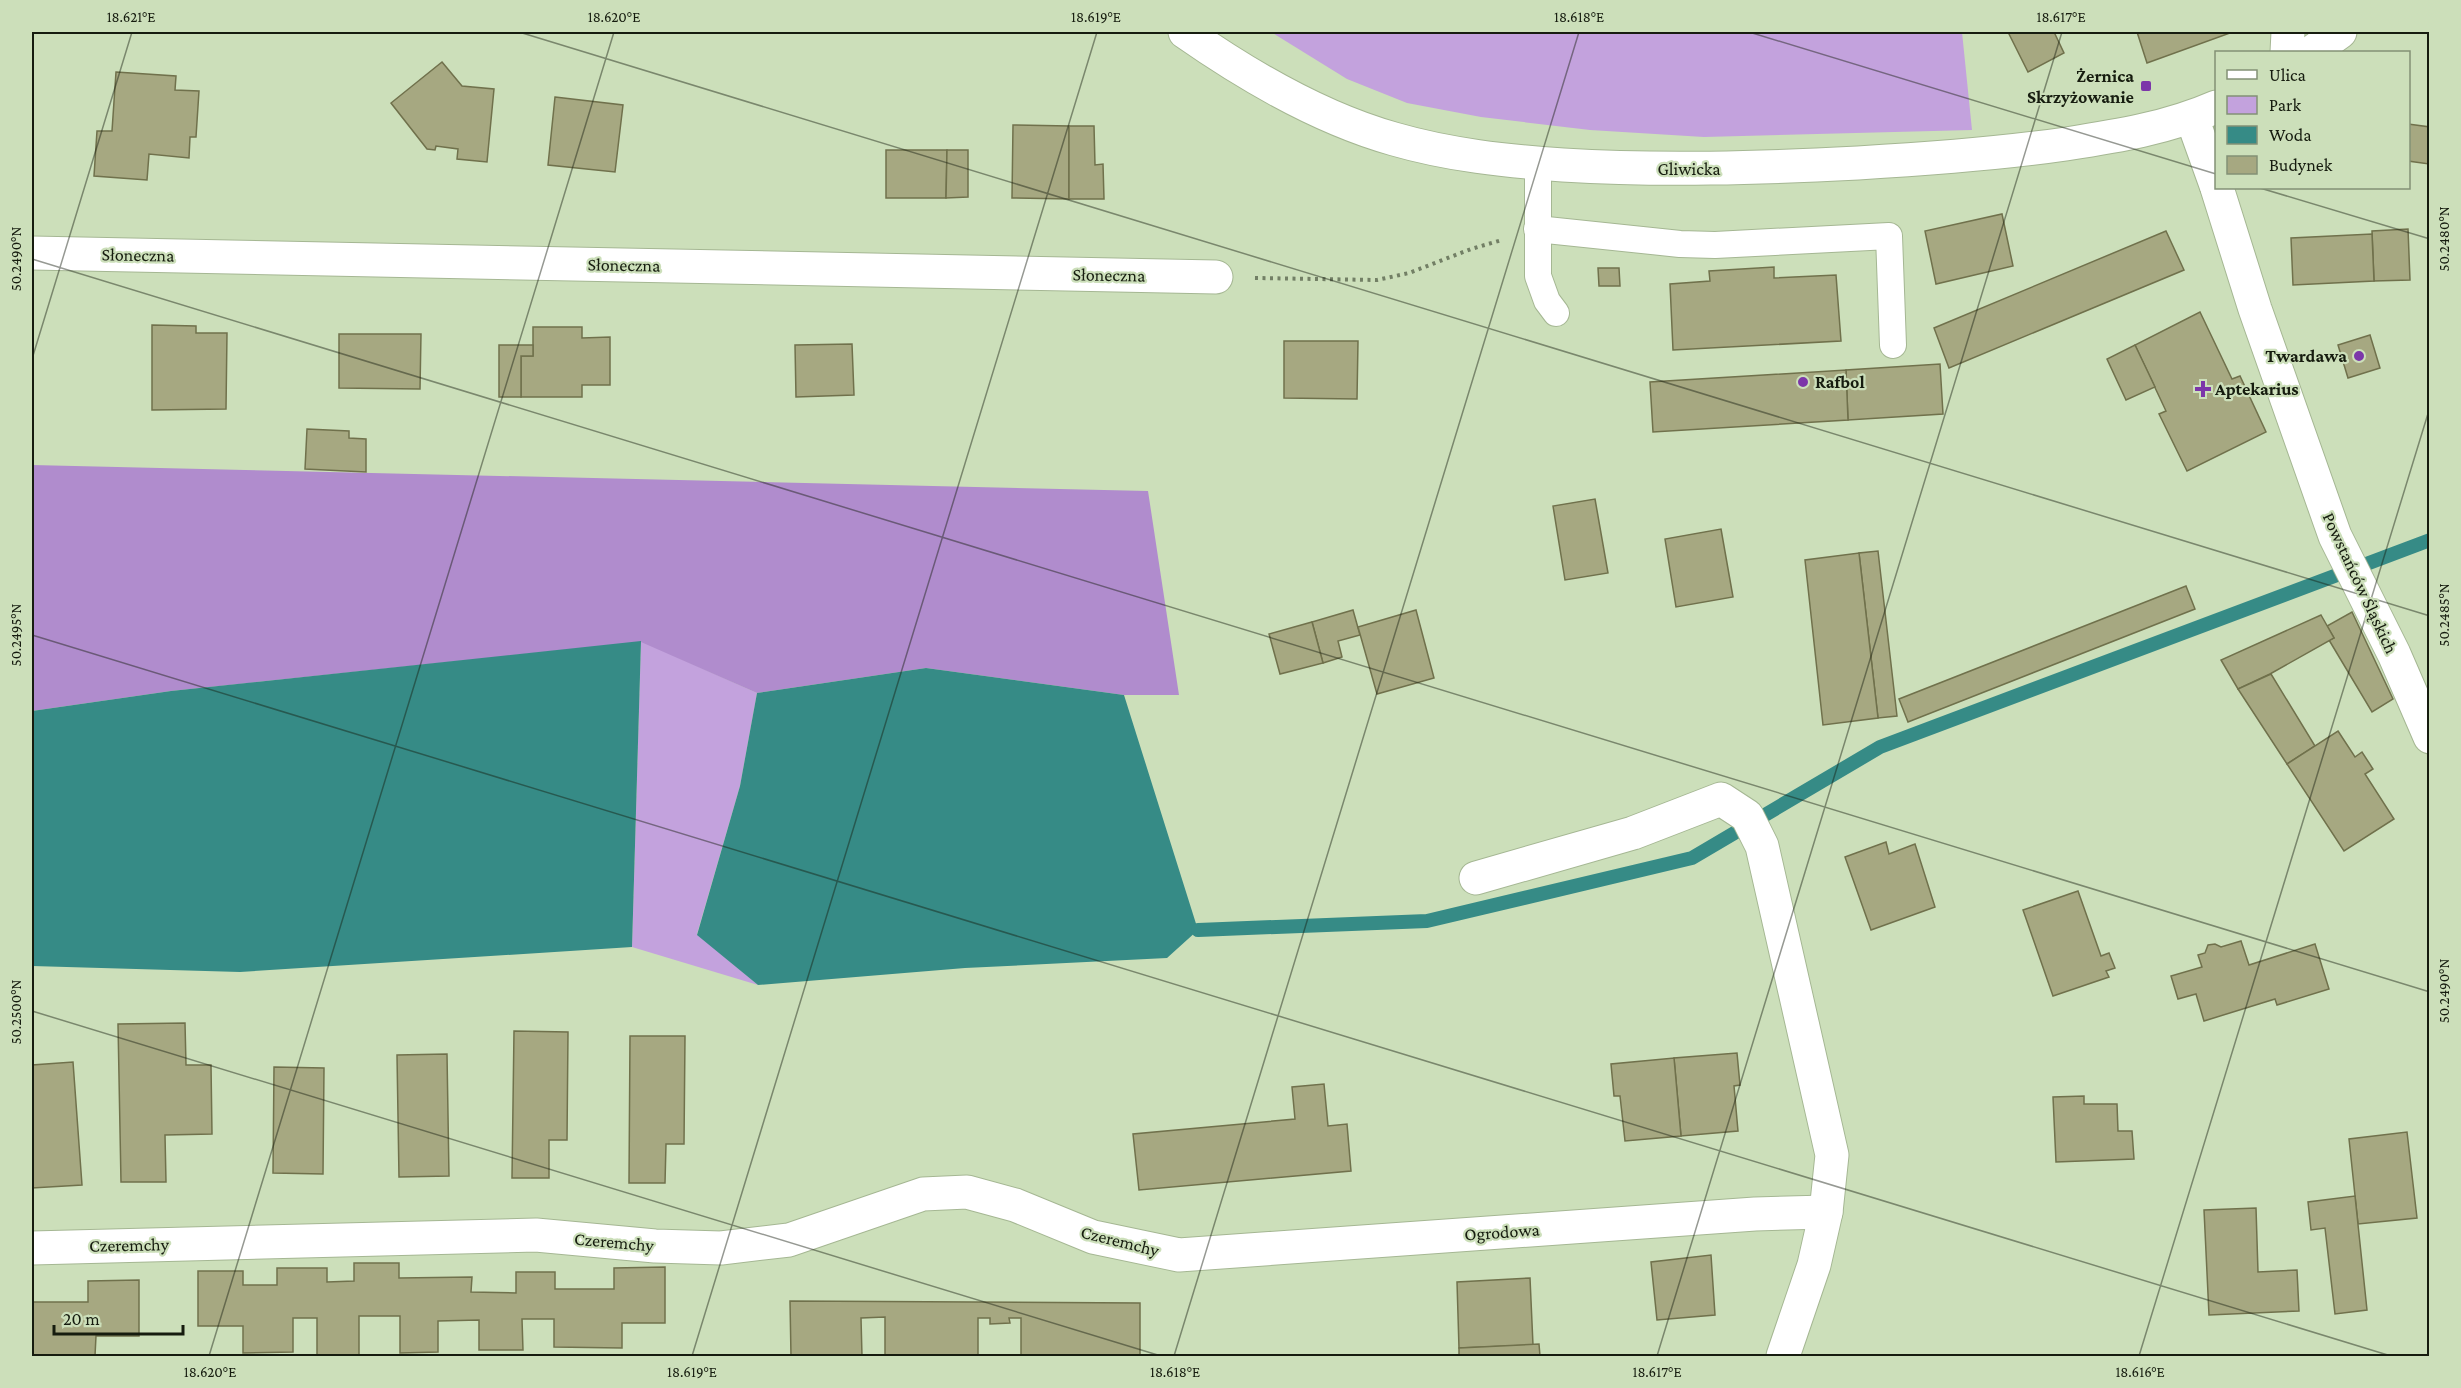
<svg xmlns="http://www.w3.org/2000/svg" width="2461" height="1388" font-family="'Crimson Pro',serif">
  <rect width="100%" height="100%" fill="#ccdfba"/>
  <g fill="#c3a2dd">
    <polygon points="1271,32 1962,32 1972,130 1704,137 1590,130 1481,117 1407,103 1347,79"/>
    <polygon points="641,641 757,693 740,786 697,934 758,985 632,947"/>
  </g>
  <polygon fill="#b08ccd" points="32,465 1148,491 1179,695 1124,695 926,668 757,693 641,642 171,691 32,711"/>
  <g fill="#368b86">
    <polygon points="641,641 632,947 240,972 32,966 32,711 171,691"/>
    <polygon points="926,668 1124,695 1198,930 1167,958 965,968 758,985 697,935 740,786 757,693"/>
  </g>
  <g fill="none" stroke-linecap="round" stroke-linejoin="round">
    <polyline stroke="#368b86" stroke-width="14" points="1198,930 1427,921 1692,858 1880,747 2430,540"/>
  </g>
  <g fill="#a6a881" stroke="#70714c" stroke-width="1.5">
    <polygon points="2008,32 2054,32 2064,53 2028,72"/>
    <polygon points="2137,32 2230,32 2230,33 2147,63"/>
    <polygon points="442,62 462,86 494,89 487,162 457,159 458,149 436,146 435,150 427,149 391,103"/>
    <polygon points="116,72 176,76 175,90 199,91 196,137 190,137 189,158 149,154 147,180 94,176 97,131 112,131"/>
    <polygon points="555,97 623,105 615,172 548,165"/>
    <polygon points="32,110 33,110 32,173"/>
    <polygon points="2408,124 2430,127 2429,164 2408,161"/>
    <polygon points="1013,125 1069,126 1069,199 1012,198"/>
    <polygon points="1069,126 1094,126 1095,165 1103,164 1104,199 1069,199"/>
    <polygon points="886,150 947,150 946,198 886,198"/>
    <polygon points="947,150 968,150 968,197 946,198"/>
    <polygon points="2002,214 2013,266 1936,284 1925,231"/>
    <polygon points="2408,229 2410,280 2374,281 2372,231"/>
    <polygon points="2166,231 2184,270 1949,368 1934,328"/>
    <polygon points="2372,234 2374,281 2293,285 2291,238"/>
    <polygon points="1774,267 1774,278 1836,275 1841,341 1673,350 1670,284 1710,281 1709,271"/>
    <polygon points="1598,268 1619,268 1620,286 1599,286"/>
    <polygon points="2200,312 2232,379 2240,376 2266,432 2187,471 2159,414 2166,411 2135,345"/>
    <polygon points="152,325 196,326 196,333 227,333 226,409 152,410"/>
    <polygon points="533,327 582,327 582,338 610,337 610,385 582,385 582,397 521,397 521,356 533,356"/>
    <polygon points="339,334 421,334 420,389 339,388"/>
    <polygon points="2370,335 2380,368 2348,378 2338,345"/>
    <polygon points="1284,341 1358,341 1357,399 1284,398"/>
    <polygon points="852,344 854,395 796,397 795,345"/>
    <polygon points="499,345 533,345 533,356 521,356 521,397 499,397"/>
    <polygon points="2135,345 2155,387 2126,400 2107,359"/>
    <polygon points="1940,364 1943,414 1848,420 1846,370"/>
    <polygon points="1846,370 1848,420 1653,432 1650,382"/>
    <polygon points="307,429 349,431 349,438 366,439 366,472 305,469"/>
    <polygon points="1595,499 1608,573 1565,580 1553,506"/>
    <polygon points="1721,529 1733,597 1676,607 1665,539"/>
    <polygon points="1878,551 1897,716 1878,718 1859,553"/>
    <polygon points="1859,553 1878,718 1823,725 1805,560"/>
    <polygon points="2186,586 2195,609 1908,722 1899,699"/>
    <polygon points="1353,610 1360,635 1338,641 1342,657 1323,663 1312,622"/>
    <polygon points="1416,610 1434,678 1377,694 1358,627"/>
    <polygon points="2352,612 2393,699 2372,712 2329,640 2334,638 2327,626"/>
    <polygon points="2321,615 2334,638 2270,674 2238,689 2221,660"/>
    <polygon points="1312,622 1323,663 1280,674 1269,634"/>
    <polygon points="2271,674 2315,746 2287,764 2238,689"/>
    <polygon points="2338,731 2355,757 2362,752 2373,769 2365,774 2394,819 2344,851 2287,764"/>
    <polygon points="1886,842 1889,854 1915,844 1935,907 1871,930 1845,857"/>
    <polygon points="2078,891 2101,956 2109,953 2115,968 2106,971 2109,977 2053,996 2023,910"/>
    <polygon points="2241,941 2249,965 2315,944 2329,989 2277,1005 2275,999 2204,1021 2196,994 2178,999 2171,976 2202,967 2198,955 2205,953 2208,945 2215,944 2221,947"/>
    <polygon points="185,1023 186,1065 211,1065 212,1134 165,1135 166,1182 121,1182 118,1024"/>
    <polygon points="514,1031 568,1032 567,1140 549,1140 549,1178 512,1178"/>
    <polygon points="630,1036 685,1036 684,1144 666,1144 665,1183 629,1183"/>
    <polygon points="1737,1053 1740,1085 1734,1086 1738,1131 1681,1136 1674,1058"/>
    <polygon points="447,1054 449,1176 399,1177 397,1055"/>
    <polygon points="1674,1058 1681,1136 1625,1141 1620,1096 1614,1096 1611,1064"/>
    <polygon points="73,1062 82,1185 32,1188 32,1065"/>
    <polygon points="274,1067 324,1068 323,1174 273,1173"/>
    <polygon points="1324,1084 1328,1126 1347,1124 1351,1171 1139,1190 1133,1134 1295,1119 1292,1087"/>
    <polygon points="2084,1096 2084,1104 2117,1104 2118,1131 2132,1131 2134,1159 2056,1162 2053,1097"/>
    <polygon points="2407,1132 2417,1218 2358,1224 2349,1139"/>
    <polygon points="2355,1196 2367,1310 2335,1314 2325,1228 2311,1230 2308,1202"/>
    <polygon points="2256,1208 2258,1272 2297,1270 2299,1311 2209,1315 2204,1210"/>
    <polygon points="1711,1255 1715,1315 1657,1320 1651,1262"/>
    <polygon points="354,1263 399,1263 399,1278 472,1277 471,1292 516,1293 516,1272 555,1272 555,1289 614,1289 614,1268 665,1267 665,1323 622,1323 622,1348 554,1347 554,1319 522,1319 523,1350 479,1350 479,1320 438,1321 438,1352 400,1353 400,1316 359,1316 359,1355 317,1355 317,1318 293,1318 293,1352 243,1353 243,1326 198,1326 198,1271 243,1271 243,1285 277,1285 277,1268 327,1268 327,1282 354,1281"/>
    <polygon points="1530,1278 1533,1345 1459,1348 1457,1282"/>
    <polygon points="139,1280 139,1336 96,1336 95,1356 32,1356 32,1302 88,1302 88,1281"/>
    <polygon points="790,1301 1140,1303 1140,1356 1021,1356 1021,1318 1009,1318 1010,1323 990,1324 990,1318 978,1318 978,1356 885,1356 885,1317 861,1318 862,1356 791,1356"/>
    <polygon points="1539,1344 1540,1356 1459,1356 1459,1348"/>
  </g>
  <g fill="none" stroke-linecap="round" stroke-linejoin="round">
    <defs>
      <g id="service">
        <polyline points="1538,163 1538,276 1547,301 1556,313"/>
        <polyline points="1537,229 1680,244 1715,245 1889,236 1893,345"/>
      </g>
      <g id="minor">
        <polyline points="2287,52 2288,32"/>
        <polyline points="2192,118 2216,185"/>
        <polyline points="2217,188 2255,309 2335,536 2394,654 2430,737"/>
        <polyline points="32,253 1216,277"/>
        <polyline points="1476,878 1633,833 1721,799 1747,816 1762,846 1832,1155 1826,1212 1814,1265 1783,1356"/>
        <polyline points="32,1248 536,1235 655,1246 721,1248 789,1240 923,1194 967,1192 1015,1205 1093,1237 1179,1255 1755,1214 1826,1212"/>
      </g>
      <g id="tertiary">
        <path d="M 1185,32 C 1248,76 1319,118 1394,139 C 1449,155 1506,161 1563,165 C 1662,171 1759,168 1858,163 C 1927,159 1997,154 2066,144 C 2117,136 2168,128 2216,107"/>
        <polyline points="2312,52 2340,32"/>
      </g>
    </defs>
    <use href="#service" stroke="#a5b793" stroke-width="28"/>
    <use href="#minor" stroke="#a5b793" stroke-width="35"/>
    <use href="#tertiary" stroke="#a5b793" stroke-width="35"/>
    <polyline stroke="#727f65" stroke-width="4" stroke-dasharray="3 4.5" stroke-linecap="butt" points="1255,278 1377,280 1409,273 1471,249 1502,240"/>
    <use href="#service" stroke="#fff" stroke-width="26"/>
    <use href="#minor" stroke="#fff" stroke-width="33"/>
    <use href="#tertiary" stroke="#fff" stroke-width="33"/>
  </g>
  <path fill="none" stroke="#161c0f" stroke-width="1.5" stroke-opacity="0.45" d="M 519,32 L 2430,616M 1749,32 L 2216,174M 2260,188 L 2430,239M 32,259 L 2430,992M 32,359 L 132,32M 32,635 L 2391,1356M 32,1011 L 1161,1356M 209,1356 L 614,32M 692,1356 L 1097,32M 1174,1356 L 1579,32M 1657,1356 L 2062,32M 2139,1356 L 2430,407"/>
  <g fill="#7c36a9" stroke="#ccdfba" stroke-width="2">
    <rect x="2140" y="80" width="12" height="12" rx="3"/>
    <circle cx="2359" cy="356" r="6"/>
    <circle cx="1803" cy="382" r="6"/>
    <path d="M2200 380h6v6h6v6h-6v6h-6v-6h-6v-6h6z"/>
  </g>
  <g text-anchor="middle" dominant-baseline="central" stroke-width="4.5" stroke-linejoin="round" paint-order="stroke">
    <g font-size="18" font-weight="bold" fill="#161c0f" stroke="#ccdfba" text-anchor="end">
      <text x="2134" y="76">Żernica<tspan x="2134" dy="21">Skrzyżowanie</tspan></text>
      <text x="2347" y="356">Twardawa</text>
      <text x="1815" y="382" text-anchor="start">Rafbol</text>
      <text x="2215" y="389" text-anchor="start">Aptekarius</text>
    </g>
    <g font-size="18" fill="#161c0f" stroke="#ccdfba">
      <text x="1689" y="169">Gliwicka</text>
      <text transform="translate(138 255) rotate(1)">Słoneczna</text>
      <text transform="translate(624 265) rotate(1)">Słoneczna</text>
      <text transform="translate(1109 275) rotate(1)">Słoneczna</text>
      <text transform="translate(2360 583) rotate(65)">Powstańców Śląskich</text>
      <text transform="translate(1502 1232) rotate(-4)">Ogrodowa</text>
      <text transform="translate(1120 1241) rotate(14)">Czeremchy</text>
      <text transform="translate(614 1242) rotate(5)">Czeremchy</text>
      <text transform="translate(129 1245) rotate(-1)">Czeremchy</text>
    </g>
  </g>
  <rect width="2461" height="1388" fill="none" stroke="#ccdfba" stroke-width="66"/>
  <rect x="2215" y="51" width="195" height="138" fill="#ccdfba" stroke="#839176" stroke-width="1.5"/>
  <rect x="2227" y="70" width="30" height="9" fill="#ffffff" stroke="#839176" stroke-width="1.5"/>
  <text x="2269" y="81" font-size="18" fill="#161c0f">Ulica</text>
  <rect x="2227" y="96" width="30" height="18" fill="#c3a2dd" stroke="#839176" stroke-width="1.5"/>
  <text x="2269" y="111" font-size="18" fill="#161c0f">Park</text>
  <rect x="2227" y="126" width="30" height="18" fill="#368b86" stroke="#839176" stroke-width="1.5"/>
  <text x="2269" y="141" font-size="18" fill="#161c0f">Woda</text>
  <rect x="2227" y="156" width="30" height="18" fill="#a6a881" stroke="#839176" stroke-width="1.5"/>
  <text x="2269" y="171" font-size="18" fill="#161c0f">Budynek</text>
  <path d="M54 1325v9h129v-9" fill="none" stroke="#161c0f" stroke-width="3"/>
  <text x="63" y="1325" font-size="18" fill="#161c0f" stroke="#ccdfba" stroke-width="4.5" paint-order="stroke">20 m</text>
  <rect x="33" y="33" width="2395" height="1322" fill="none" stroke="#161c0f" stroke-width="2"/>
  <g font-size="15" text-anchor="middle" fill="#161c0f">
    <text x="131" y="22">18.621°E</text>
    <text x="614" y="22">18.620°E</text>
    <text x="1096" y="22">18.619°E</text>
    <text x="1579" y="22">18.618°E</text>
    <text x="2061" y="22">18.617°E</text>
    <text transform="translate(2444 239) rotate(-90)" y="5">50.2480°N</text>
    <text transform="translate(16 259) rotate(-90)" y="5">50.2490°N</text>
    <text transform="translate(2444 615) rotate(-90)" y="5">50.2485°N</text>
    <text transform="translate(16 635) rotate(-90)" y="5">50.2495°N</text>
    <text transform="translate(2444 991) rotate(-90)" y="5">50.2490°N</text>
    <text transform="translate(16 1012) rotate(-90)" y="5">50.2500°N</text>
    <text x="210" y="1377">18.620°E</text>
    <text x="692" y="1377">18.619°E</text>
    <text x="1175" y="1377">18.618°E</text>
    <text x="1657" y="1377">18.617°E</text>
    <text x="2140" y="1377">18.616°E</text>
  </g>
</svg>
